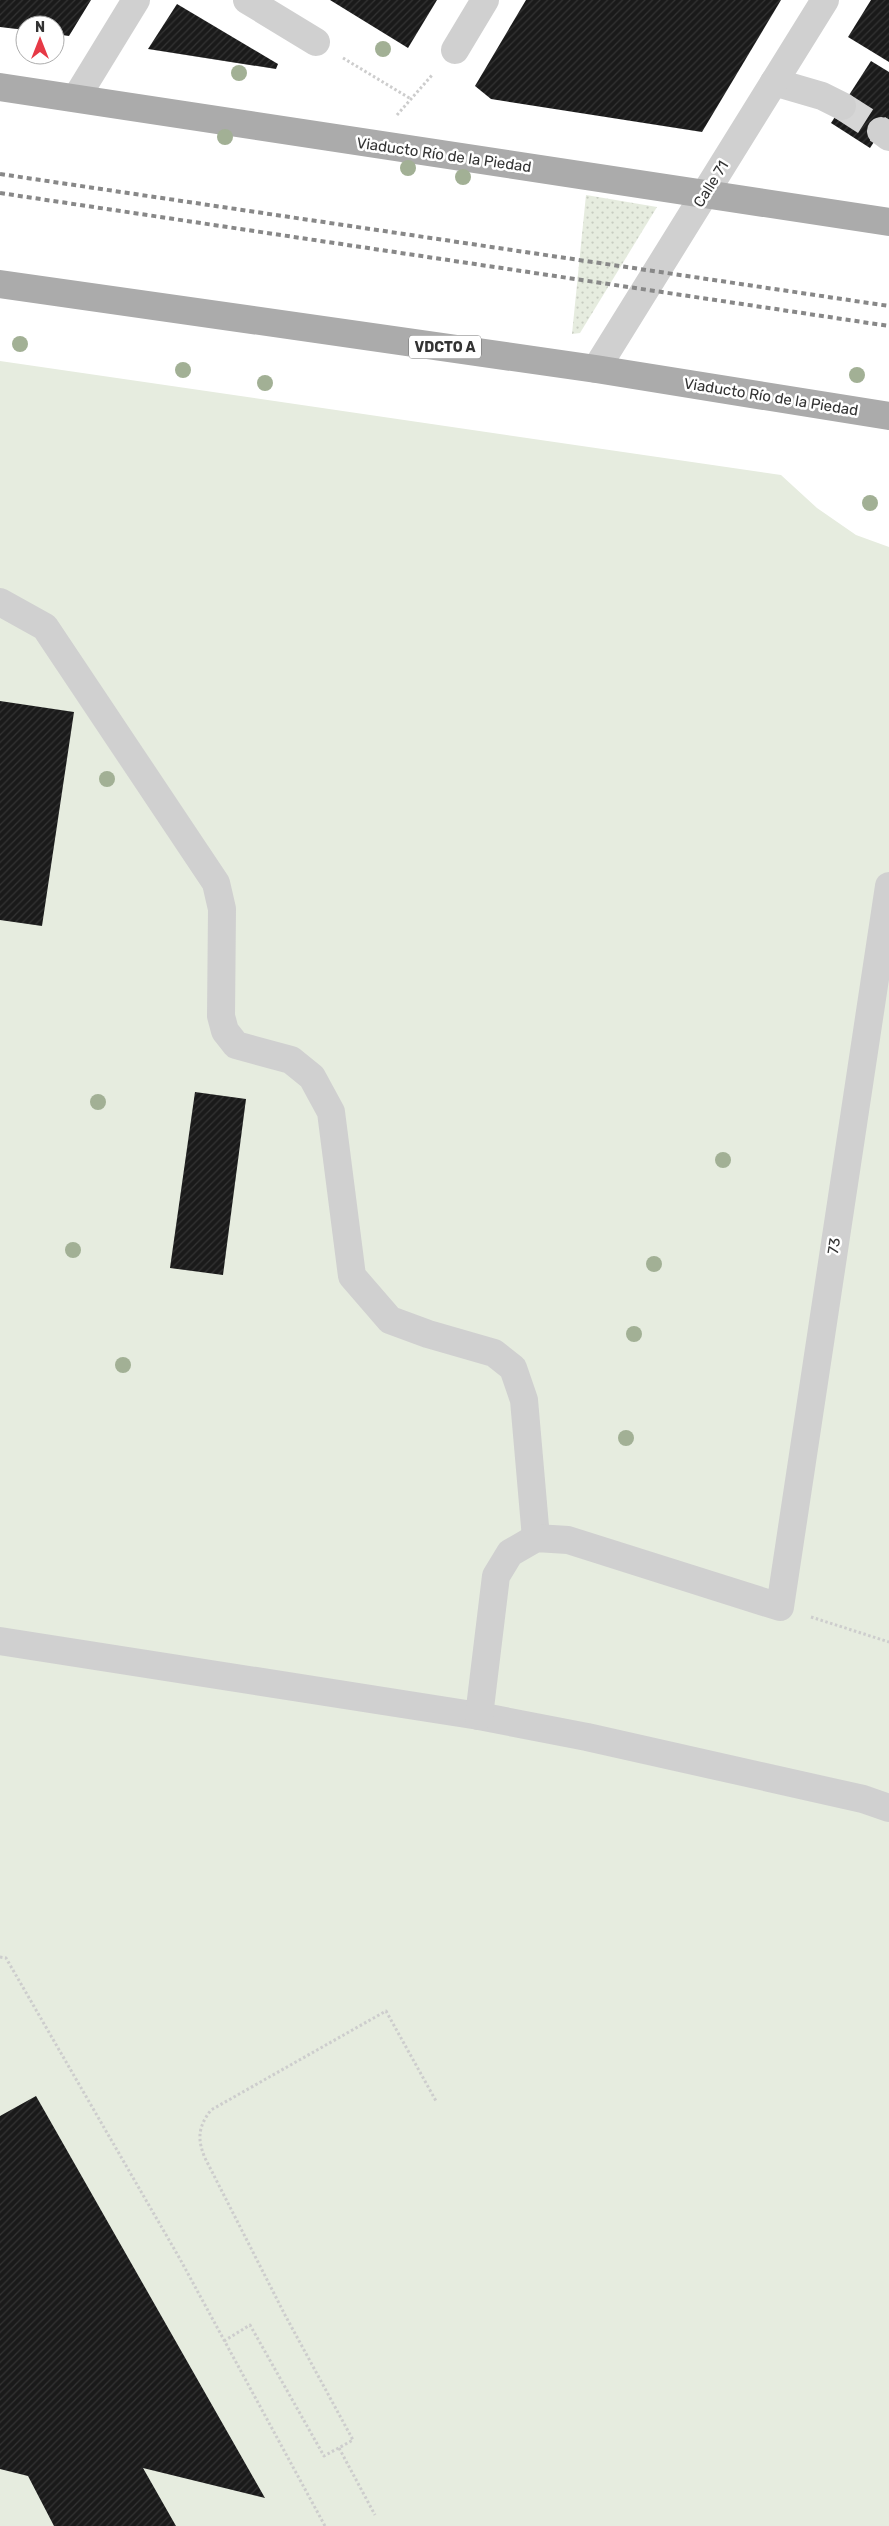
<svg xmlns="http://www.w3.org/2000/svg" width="889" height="2526" font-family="Rubik,sans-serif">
  <defs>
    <pattern id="grass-dots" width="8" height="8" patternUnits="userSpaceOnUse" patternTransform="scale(1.25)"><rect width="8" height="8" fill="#e6ecdf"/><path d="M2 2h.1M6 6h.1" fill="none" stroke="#c6cbc0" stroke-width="1.8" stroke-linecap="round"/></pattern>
    <pattern id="building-hatch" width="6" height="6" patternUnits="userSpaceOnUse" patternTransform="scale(1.25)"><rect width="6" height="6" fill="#1a1a1a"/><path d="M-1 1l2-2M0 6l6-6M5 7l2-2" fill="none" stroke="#333"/></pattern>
  </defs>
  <rect width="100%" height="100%" fill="#fff"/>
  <polygon fill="url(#grass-dots)" points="586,195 657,207 580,333 572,334"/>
  <polygon fill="#e6ecdf" points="0,361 781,475 817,508 856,535 889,547 889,2526 0,2526"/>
  <g fill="url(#building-hatch)">
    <polygon points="0,0 91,0 69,36 55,34 55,25 25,25 25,30 0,27"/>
    <polygon points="330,0 437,0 408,48"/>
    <polygon points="526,0 781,0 702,132 491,99 475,86"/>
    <polygon points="871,0 889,0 889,62 848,37"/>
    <polygon points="177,4 278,64 276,69 148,49"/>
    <polygon points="871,61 889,72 889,119 870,148 831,123"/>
    <polygon points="0,701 74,712 42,926 0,920"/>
    <polygon points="195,1092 246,1099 223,1275 170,1268"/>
    <polygon points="36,2096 265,2498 143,2468 176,2526 54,2526 28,2476 0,2469 0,2116"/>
  </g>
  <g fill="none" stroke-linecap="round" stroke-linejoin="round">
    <polyline stroke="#d6d6d6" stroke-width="28" stroke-dasharray="28 14" stroke-linecap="butt" points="842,106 881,131"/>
    <g stroke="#cdcdcd" stroke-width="3" stroke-dasharray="2.5 2.5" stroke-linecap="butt">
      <polyline points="343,58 411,99"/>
      <polyline points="397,115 433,74"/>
      <polyline points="811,1617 889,1642"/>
      <polyline points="0,1957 6,1958 180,2259 325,2526"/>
      <path d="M 224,2341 L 250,2325 L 324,2456 L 353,2440 L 285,2315 L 205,2158 C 197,2139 198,2127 211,2110 L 386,2011 L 436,2101"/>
      <polyline points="339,2448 375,2515"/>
    </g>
    <g stroke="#d0d0d0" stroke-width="28">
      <polyline points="247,0 316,42"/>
      <polyline points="455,50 485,0"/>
      <polyline points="774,82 822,96 842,106"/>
      <polyline points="76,98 136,0"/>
      <polyline points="881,131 889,137"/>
      <polyline points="596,369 825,0"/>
      <polyline points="0,602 45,627 216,883 222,909 221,1016 225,1031 236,1045 291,1060 312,1077 331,1112 352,1276 390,1320 428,1334 494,1353 513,1368 524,1400 536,1538"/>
      <polyline points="0,1641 479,1716 587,1737 863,1799 889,1808"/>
      <polyline points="479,1716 496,1576 510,1553 536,1538 568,1540 780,1607 889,886"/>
    </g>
    <g stroke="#ababab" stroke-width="28">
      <polyline points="0,87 889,222"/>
      <polyline points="0,284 596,369 889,416"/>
    </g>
    <g stroke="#888" stroke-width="4" stroke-dasharray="5 4" stroke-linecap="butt">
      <polyline points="0,174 889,306"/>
      <polyline points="0,193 889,326"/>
    </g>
  </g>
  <g fill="#a2b095">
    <circle cx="383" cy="49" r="8"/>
    <circle cx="239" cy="73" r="8"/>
    <circle cx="225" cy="137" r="8"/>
    <circle cx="408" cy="168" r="8"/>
    <circle cx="463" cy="177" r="8"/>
    <circle cx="20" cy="344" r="8"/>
    <circle cx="183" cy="370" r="8"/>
    <circle cx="857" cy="375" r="8"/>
    <circle cx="265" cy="383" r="8"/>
    <circle cx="870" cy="503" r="8"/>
    <circle cx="107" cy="779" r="8"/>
    <circle cx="98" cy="1102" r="8"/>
    <circle cx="723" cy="1160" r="8"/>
    <circle cx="73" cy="1250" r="8"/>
    <circle cx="654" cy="1264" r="8"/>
    <circle cx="634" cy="1334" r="8"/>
    <circle cx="123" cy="1365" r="8"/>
    <circle cx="626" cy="1438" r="8"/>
  </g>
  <g text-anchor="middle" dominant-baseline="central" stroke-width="5" stroke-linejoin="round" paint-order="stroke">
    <rect fill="#fff" stroke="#707070" stroke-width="1" x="409" y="335.5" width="72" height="23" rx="4"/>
    <g font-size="14" font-weight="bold" fill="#333">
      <text x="445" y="347">VDCTO A</text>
    </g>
    <g font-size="15" fill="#333" stroke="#fff">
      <text transform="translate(444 155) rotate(8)">Viaducto Río de la Piedad</text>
      <text transform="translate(711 184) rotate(-58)">Calle 71</text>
      <text transform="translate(771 397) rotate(9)">Viaducto Río de la Piedad</text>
      <text transform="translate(834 1246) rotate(-81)">73</text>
    </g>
  </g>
  <g transform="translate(40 40)"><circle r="24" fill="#ffffff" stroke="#adadad"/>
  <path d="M0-4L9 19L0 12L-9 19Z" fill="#e63946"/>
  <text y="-8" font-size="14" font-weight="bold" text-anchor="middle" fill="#333333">N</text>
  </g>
</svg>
